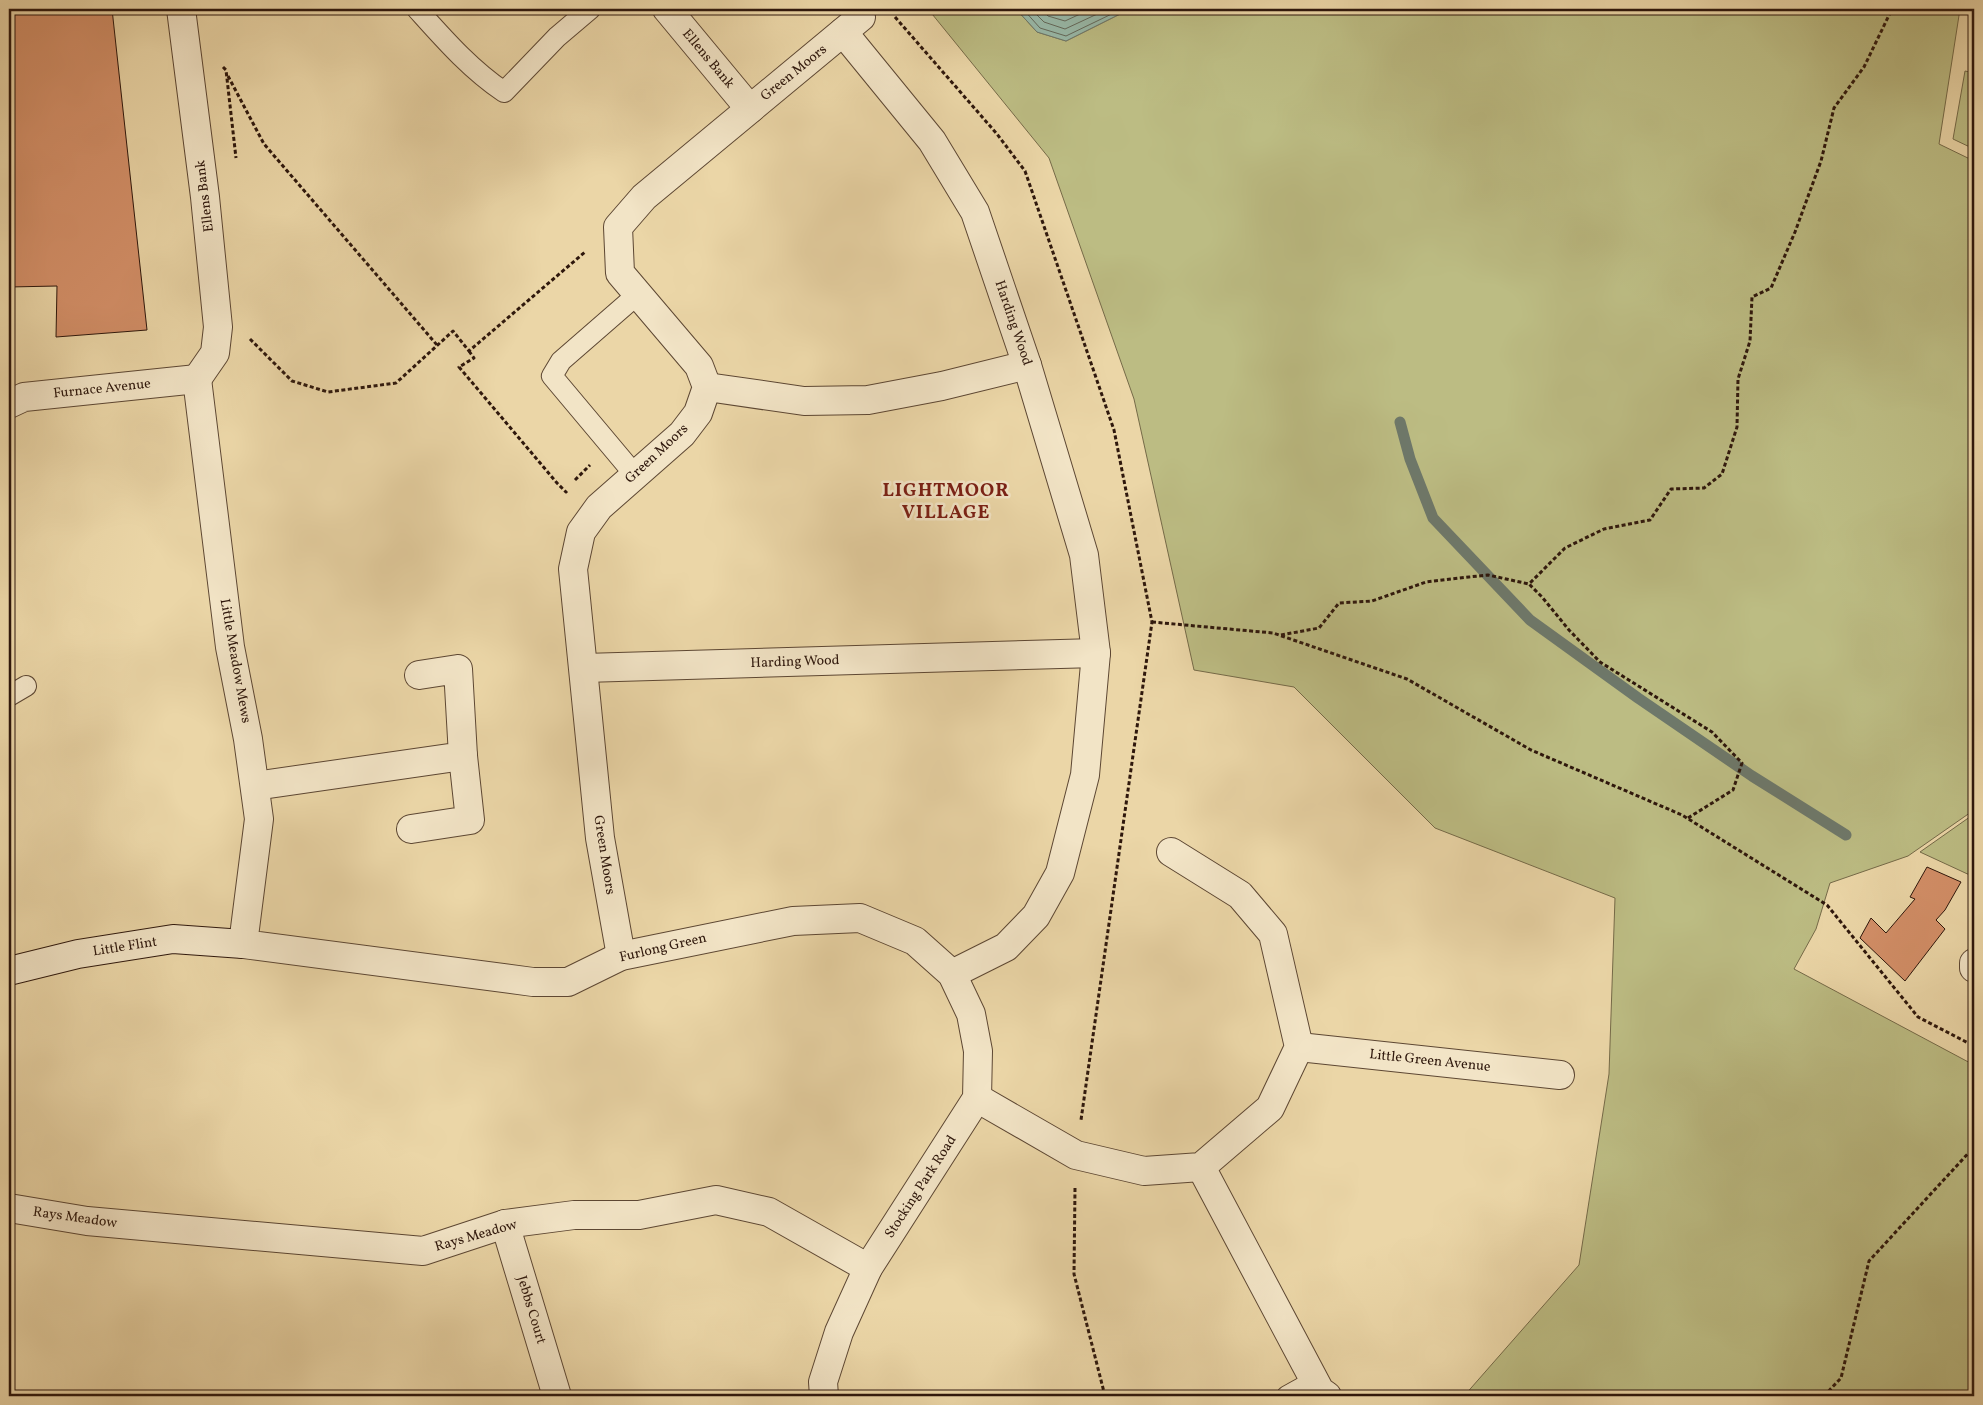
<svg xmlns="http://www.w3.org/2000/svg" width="1983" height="1405" font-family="Vollkorn,serif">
  <rect width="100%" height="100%" fill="#ebd6a7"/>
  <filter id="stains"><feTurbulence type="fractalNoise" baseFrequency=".004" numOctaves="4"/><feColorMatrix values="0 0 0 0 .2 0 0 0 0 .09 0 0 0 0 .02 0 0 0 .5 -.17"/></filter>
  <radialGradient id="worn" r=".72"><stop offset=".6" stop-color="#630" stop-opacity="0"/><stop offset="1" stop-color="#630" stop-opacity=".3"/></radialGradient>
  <g fill="#bcbc83" stroke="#756a48">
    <polygon points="928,9 1016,9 1037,32 1066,41 1130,9 1960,9 1939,144 1974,161 1974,810 1908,856 1830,883 1816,929 1794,969 1974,1065 1974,1396 1464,1396 1579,1265 1609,1074 1615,898 1435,828 1294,687 1194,670 1134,399 1049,158"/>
    <polygon points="1965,71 1974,73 1974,149 1953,139"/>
    <polygon points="1974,814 1974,877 1920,852"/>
  </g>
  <polygon fill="#98b9a9" stroke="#6e786a" points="1016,9 1130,9 1066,41 1037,32"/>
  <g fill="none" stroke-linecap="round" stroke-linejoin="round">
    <g stroke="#63685a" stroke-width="1">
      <polyline points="1023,9 1040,28 1066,36 1122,9"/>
      <polyline points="1031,9 1044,22 1065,29 1108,9"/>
      <polyline points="1041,9 1048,16 1065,21 1091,9"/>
    </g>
    <polyline stroke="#6e786a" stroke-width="11" points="1400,422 1410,459 1433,518 1530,620 1638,698 1752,776 1846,835"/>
  </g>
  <g fill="#d38f68" stroke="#2e170c">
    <polygon points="9,9 112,9 147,330 56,337 57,286 9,287"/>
    <polygon points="1927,867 1961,882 1945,910 1936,920 1945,929 1905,981 1860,938 1871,918 1886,933 1915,899 1910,897"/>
  </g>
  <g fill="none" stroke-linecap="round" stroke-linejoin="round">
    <defs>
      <g id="lane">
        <path d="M 417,9 C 444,39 470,69 504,92 L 557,37 L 590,9"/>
        <polyline points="635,475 552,376 561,361 638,294"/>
        <polyline points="9,696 26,686"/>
        <polyline points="1287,1396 1314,1381"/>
      </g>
      <g id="street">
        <polyline points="181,9 205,197 218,327 215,353 197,379"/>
        <polyline points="667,9 750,109"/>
        <polyline points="843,32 932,141 975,212 1027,365 1084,555 1096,653 1085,775 1060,873 1036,916 1006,947 952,974"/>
        <polyline points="197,379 230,647 248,739 259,819 243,944 533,982 568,982 621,956 793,921 860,918 915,941 952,974 971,1014 978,1051 977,1098 868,1268 839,1332 823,1382 824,1396"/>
        <polyline points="707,387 804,401 868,400 942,386 1027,365"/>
        <polyline points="9,404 24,397 197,379"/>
        <polyline points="584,668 1096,653"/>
        <polyline points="255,786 463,756 458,669 419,675"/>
        <polyline points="411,829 470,820 463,756"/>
        <polyline points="621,956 600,838 573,569 581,532 599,507 682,434 698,413 707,387 699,366 620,273 618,227 644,197 861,17"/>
        <polyline points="1974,963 1974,968"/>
        <polyline points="1299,1047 1560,1075"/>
        <polyline points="977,1098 1076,1155 1144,1171 1201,1167 1270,1108 1299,1047 1273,934 1240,895 1171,852"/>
        <polyline points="1201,1167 1320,1391 1327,1396"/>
        <polyline points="9,1208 87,1221 423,1251 505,1224 574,1215 639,1215 716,1200 769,1212 868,1268"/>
        <polyline points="505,1224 557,1396"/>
      </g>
      <polyline id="secondary" points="9,971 78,954 173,939 243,944"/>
    </defs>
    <use href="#lane" stroke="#5d4733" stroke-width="22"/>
    <use href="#street" stroke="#5d4733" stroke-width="30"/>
    <use href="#secondary" stroke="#2e170c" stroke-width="30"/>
    <g stroke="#2e170c" stroke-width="3" stroke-dasharray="4 2.5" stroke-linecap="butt">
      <polyline points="895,17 997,134 1025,171 1114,430 1152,622 1081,1120"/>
      <polyline points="223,67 226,70 236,158"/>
      <polyline points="228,76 264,144 437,345"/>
      <polyline points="250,339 292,381 328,392 396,383 453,331 469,351 585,252"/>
      <polyline points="469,351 474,358 459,367 557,483 566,492 567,491"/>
      <polyline points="575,480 590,465"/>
      <polyline points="1152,622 1273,633 1407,679 1531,750 1682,815 1827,905 1918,1017 1974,1046"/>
      <polyline points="1281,635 1319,628 1339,603 1372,601 1426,582 1469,577 1488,575 1529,584"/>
      <polyline points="1688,818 1733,790 1742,763 1712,732 1600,662 1569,630 1542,597 1529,584 1565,548 1604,529 1650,520 1671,489 1704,488 1722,474 1737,427 1738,379 1750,341 1752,297 1771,288 1795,232 1821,161 1834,108 1864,67 1892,9"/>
      <polyline points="1075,1188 1074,1274 1105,1396"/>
      <polyline points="1824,1396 1841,1378 1869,1261 1974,1147"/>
    </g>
    <use href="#lane" stroke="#f2e4c6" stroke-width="20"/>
    <use href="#street" stroke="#f2e4c6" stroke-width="28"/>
    <use href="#secondary" stroke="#f2e4c6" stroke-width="28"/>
  </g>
  <g text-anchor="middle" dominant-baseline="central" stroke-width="5" stroke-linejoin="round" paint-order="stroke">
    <g font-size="14" fill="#2e170c" stroke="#f2e4c6">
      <text transform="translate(708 59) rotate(50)">Ellens Bank</text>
      <text transform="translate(794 73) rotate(-39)">Green Moors</text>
      <text transform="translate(205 196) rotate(-97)">Ellens Bank</text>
      <text transform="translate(1013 323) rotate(71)">Harding Wood</text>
      <text transform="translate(102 389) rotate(-6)">Furnace Avenue</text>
      <text transform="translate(657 454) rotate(-43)">Green Moors</text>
      <text transform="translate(235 661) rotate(80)">Little Meadow Mews</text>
      <text transform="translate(795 662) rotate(-2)">Harding Wood</text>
      <text transform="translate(604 855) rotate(81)">Green Moors</text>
      <text transform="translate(125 947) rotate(-9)">Little Flint</text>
      <text transform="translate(663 948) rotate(-13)">Furlong Green</text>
      <text transform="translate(1430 1061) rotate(6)">Little Green Avenue</text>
      <text transform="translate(921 1187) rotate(-57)">Stocking Park Road</text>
      <text transform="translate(75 1218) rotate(8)">Rays Meadow</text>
      <text transform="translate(476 1236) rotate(-16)">Rays Meadow</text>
      <text transform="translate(531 1310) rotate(73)">Jebbs Court</text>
    </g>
    <g font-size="19" font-weight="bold" letter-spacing="1" fill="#7a1f14" stroke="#f2e4c6">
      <text x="946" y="491">LIGHTMOOR<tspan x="946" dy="22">VILLAGE</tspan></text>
    </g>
  </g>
  <rect width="1983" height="1405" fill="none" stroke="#ebd6a7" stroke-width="30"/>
  <rect x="10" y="10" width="1963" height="1385" fill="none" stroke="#2e170c" stroke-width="2.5"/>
  <rect x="15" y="15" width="1953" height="1375" fill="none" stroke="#2e170c"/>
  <rect width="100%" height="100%" filter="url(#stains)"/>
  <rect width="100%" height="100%" fill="url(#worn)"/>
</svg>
